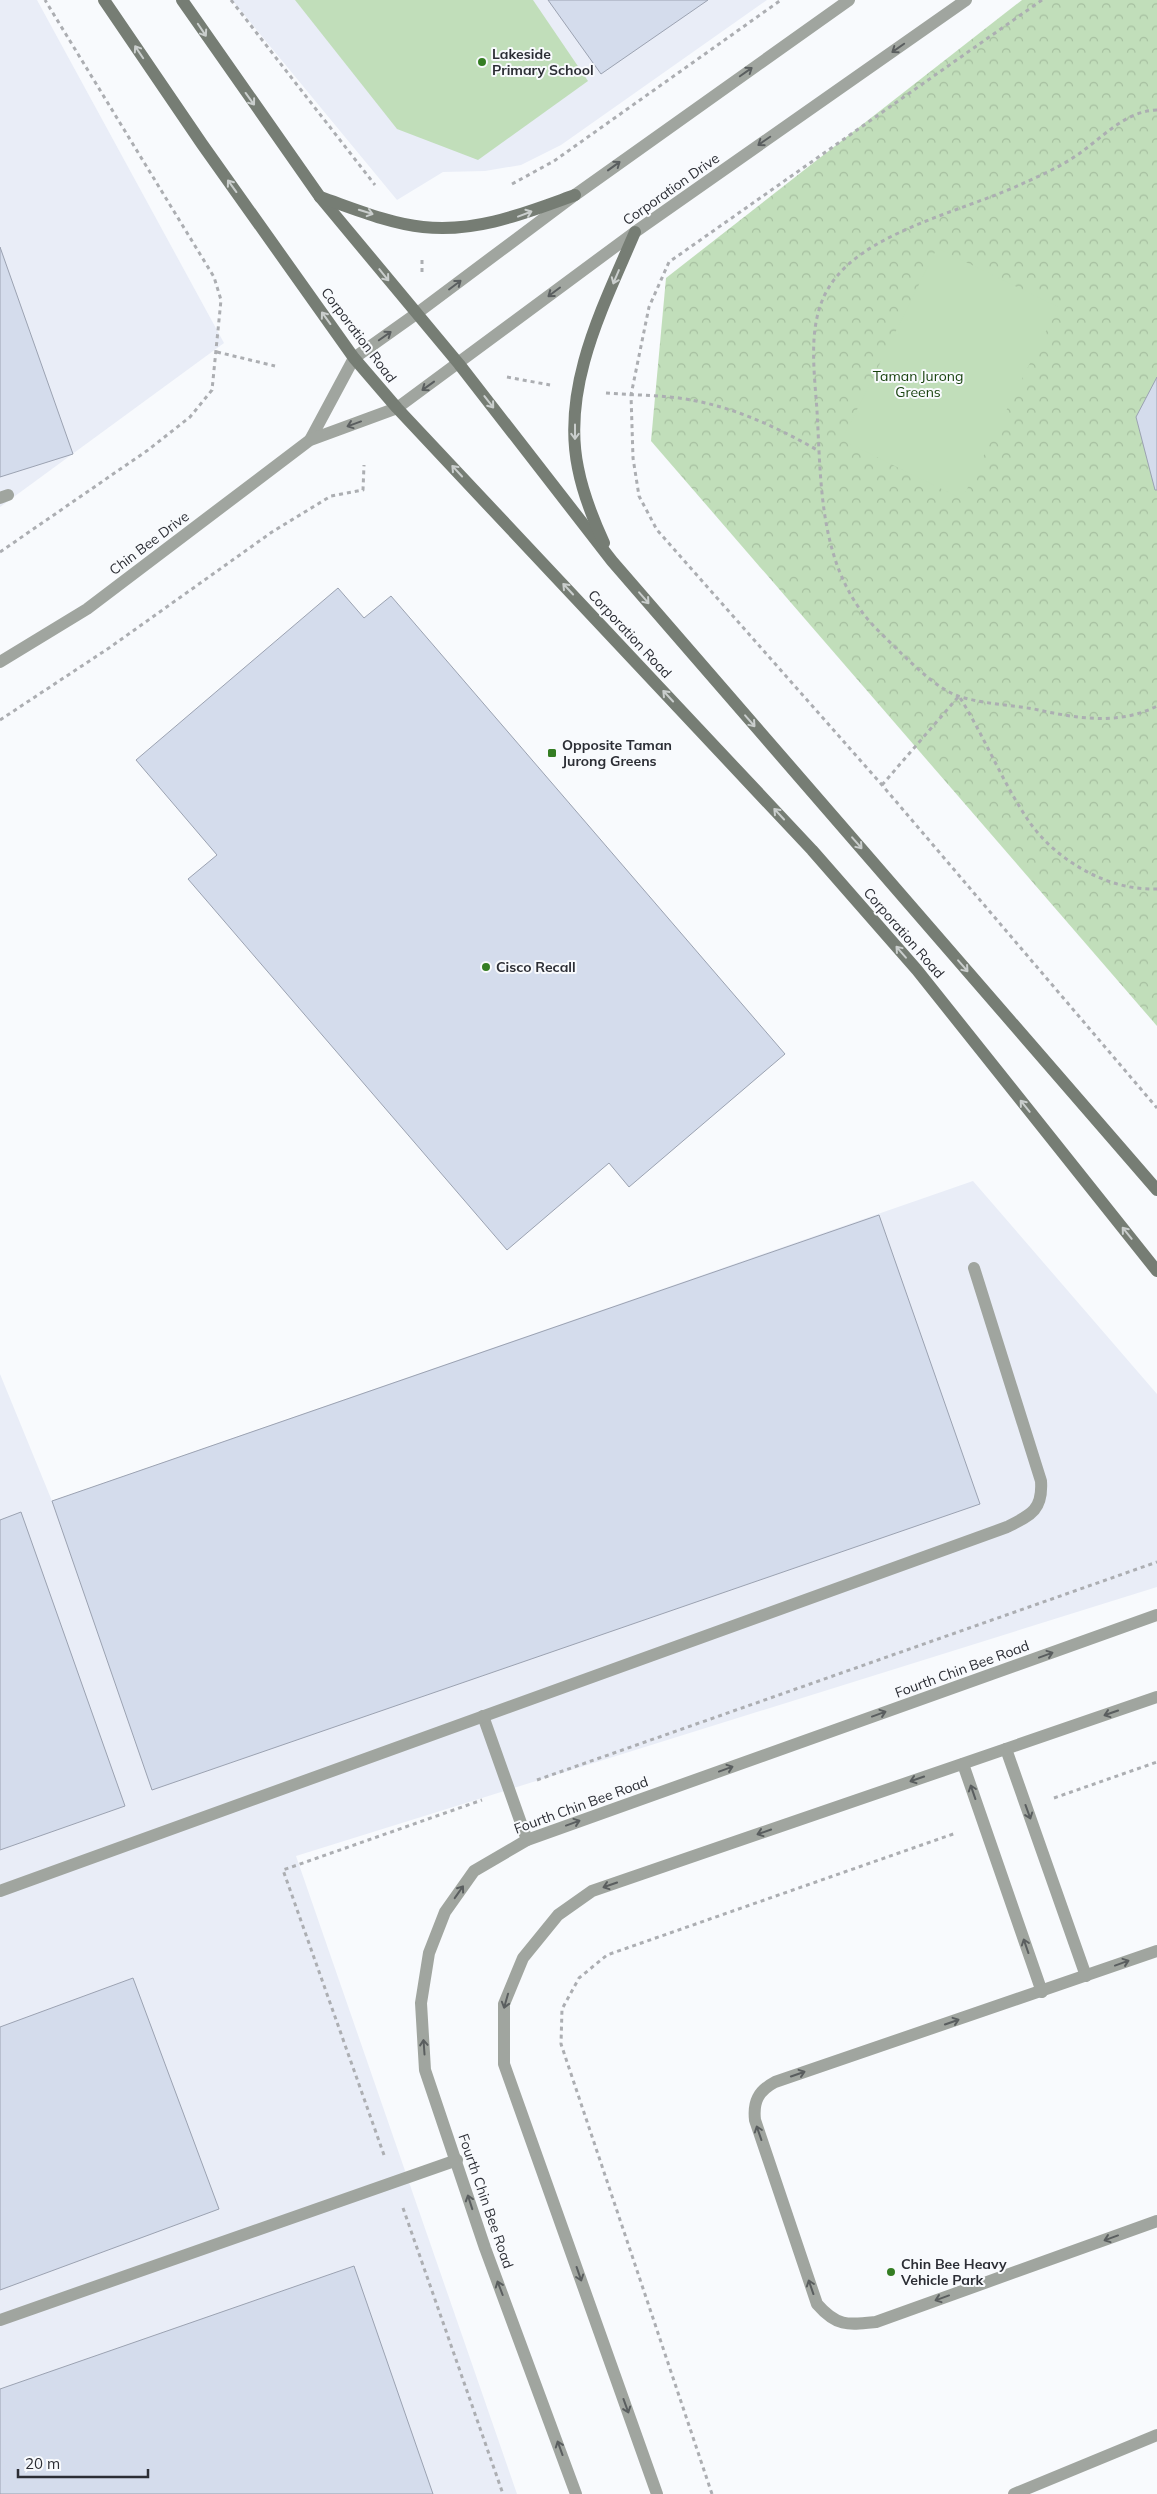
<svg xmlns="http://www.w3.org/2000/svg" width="1157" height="2494" font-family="Mulish,sans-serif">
  <defs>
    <pattern id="park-crowns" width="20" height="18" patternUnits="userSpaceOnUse" patternTransform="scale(1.25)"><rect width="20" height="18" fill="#c1deba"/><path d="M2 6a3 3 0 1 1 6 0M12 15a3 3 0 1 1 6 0" fill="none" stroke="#a6bfa0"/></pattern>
  </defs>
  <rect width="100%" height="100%" fill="#f8fafd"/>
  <g fill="#e9edf7">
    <polygon points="0,0 37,0 224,343 0,507"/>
    <polygon points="232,0 767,0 561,145 521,165 485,171 443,172 397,200"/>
    <polygon points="973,1181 1157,1394 1157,1587 296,1856 517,2494 0,2494 0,1374 52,1501"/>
  </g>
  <polygon fill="url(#park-crowns)" points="1022,0 1157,0 1157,1026 651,441 666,278"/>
  <g fill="#c1deba">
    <polygon points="295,0 533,0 588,81 478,160 397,129"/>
    <polygon points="937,248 1058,307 962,499 842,440"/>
  </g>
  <g fill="#d4dcec" stroke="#9ba2b1">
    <polygon points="548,0 708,0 601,74"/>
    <polygon points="0,247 73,454 0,477"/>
    <polygon points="1157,377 1157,490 1155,490 1136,417"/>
    <polygon points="338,588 364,618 391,596 785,1054 629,1187 609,1163 507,1250 188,879 217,855 136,760"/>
    <polygon points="879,1215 980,1504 152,1790 52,1501"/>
    <polygon points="21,1512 125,1806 0,1850 0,1520"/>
    <polygon points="133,1978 219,2209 0,2290 0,2027"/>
    <polygon points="354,2266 433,2494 0,2494 0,2389"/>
  </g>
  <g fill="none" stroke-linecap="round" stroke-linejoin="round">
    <g stroke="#acaeb2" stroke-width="3" stroke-dasharray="4 4" stroke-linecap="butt">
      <polyline points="231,0 375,185"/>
      <polyline points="1042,0 669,262 649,307 631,395 633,458 639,496 657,530 882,785 1157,1108"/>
      <path d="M 1157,110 C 1126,111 1104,136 1080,153 C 1061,167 1037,177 1015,187 C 963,210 875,231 838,275 C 805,312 814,365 817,411 C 821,480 819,554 862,612 C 873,627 889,641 902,654 C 919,670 939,690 961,697 C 985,704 1010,705 1034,709 C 1075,718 1118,726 1157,706"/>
      <polyline points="512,184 554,161 781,0"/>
      <polyline points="422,272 422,256"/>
      <polyline points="217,352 275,366"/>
      <polyline points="507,377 550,385"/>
      <path d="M 606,393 C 630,395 655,395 679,398 C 730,405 775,426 819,451"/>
      <polyline points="0,552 148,450 190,417 212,390 221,300 214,277 45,0"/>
      <polyline points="0,720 109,648 272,532 331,496 363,490 364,465"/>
      <path d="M 882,785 L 959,696 C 984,736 1002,781 1028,820 C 1055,860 1108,891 1157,889"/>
      <polyline points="537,1780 1157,1562"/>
      <polyline points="1054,1798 1157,1762"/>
      <polyline points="384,2155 283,1870 482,1800"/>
      <polyline points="403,2208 503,2494"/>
      <polyline points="712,2494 561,2044 562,2009 579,1978 607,1955 956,1833"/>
    </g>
    <g stroke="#a0a59f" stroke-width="12">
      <polyline points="0,498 8,495"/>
      <polyline points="483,1716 527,1840"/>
      <polyline points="1006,1749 1086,1976"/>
      <polyline points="963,1764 1042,1992"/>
      <path d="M 0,1891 L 1007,1527 C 1031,1515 1043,1510 1041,1481 L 974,1268"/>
      <path d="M 1157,1951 L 775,2082 C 758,2091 753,2102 755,2120 L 817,2304 C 837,2327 848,2325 876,2322 L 1157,2221"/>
      <polyline points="0,2320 457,2160"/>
      <polyline points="1014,2494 1157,2435"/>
    </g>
    <g stroke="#a0a59f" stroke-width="12">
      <polyline points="310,440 354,358 416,314 575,195 849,0"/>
      <polyline points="0,662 87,609 310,440 397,408 635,232 966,0"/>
      <polyline points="576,2494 485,2248 425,2070 421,2003 429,1953 445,1912 474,1871 527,1840 1157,1615"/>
      <polyline points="657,2494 504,2064 504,2004 523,1958 558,1915 592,1891 1157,1697"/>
    </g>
    <g stroke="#767d74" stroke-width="12">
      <polyline points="104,0 202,144 354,358 397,408 812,850 917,970 1157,1271"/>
      <polyline points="182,0 320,197 459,364 612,561 1157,1190"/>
      <path d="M 320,197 C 352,208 390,224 423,227 C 477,233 525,213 575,195"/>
      <path d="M 604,543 C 593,519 583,494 578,468 C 561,386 604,305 635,232"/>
    </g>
  </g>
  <defs><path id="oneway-shaft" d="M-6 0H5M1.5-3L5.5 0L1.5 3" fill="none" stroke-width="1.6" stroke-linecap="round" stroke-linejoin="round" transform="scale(1.25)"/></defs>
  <g stroke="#cacecd">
    <use href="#oneway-shaft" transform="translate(202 30) rotate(56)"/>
    <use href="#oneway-shaft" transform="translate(139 52) rotate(-124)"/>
    <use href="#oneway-shaft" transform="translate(250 99) rotate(54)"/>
    <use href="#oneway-shaft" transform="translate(232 186) rotate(-126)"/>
    <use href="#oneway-shaft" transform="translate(366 212) rotate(17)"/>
    <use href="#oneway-shaft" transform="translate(525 214) rotate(-21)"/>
    <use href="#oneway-shaft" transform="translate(384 275) rotate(51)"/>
    <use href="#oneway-shaft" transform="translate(616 277) rotate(113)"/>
    <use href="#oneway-shaft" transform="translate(326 318) rotate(-126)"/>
    <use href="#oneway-shaft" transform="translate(489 402) rotate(52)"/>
    <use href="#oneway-shaft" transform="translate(575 432) rotate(90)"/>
    <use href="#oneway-shaft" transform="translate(457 471) rotate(-133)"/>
    <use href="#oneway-shaft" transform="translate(568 589) rotate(-133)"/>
    <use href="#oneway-shaft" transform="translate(644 598) rotate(49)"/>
    <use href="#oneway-shaft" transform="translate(668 696) rotate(-133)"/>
    <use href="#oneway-shaft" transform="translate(750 721) rotate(49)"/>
    <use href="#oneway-shaft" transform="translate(779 814) rotate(-133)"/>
    <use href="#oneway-shaft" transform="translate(857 843) rotate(49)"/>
    <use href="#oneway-shaft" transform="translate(901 952) rotate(-131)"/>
    <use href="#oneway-shaft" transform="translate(963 966) rotate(49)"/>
    <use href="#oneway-shaft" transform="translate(1025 1106) rotate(-129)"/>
    <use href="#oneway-shaft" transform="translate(1127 1233) rotate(-129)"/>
  </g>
  <g stroke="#5a5e5f">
    <use href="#oneway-shaft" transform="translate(898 48) rotate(145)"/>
    <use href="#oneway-shaft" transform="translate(746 72) rotate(-35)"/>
    <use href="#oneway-shaft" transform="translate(764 141) rotate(145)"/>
    <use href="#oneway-shaft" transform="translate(614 166) rotate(-36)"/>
    <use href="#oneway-shaft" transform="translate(455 285) rotate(-37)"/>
    <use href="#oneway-shaft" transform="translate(554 292) rotate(143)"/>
    <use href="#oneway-shaft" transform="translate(385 336) rotate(-35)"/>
    <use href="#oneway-shaft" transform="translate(428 386) rotate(144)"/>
    <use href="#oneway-shaft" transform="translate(354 424) rotate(160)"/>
    <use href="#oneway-shaft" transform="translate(1046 1655) rotate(-20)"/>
    <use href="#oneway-shaft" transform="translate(1111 1713) rotate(161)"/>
    <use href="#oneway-shaft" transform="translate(879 1714) rotate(-20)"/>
    <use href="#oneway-shaft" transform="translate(726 1769) rotate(-20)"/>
    <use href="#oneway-shaft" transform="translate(917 1779) rotate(161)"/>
    <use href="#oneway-shaft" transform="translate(973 1792) rotate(-109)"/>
    <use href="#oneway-shaft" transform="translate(1028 1812) rotate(70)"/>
    <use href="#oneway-shaft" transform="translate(573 1823) rotate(-20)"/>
    <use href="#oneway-shaft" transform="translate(764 1832) rotate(161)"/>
    <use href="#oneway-shaft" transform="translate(610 1885) rotate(161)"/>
    <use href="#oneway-shaft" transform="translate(459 1892) rotate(-55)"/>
    <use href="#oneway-shaft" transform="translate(1026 1946) rotate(-109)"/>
    <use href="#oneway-shaft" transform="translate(1122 1963) rotate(-20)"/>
    <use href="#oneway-shaft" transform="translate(506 2001) rotate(106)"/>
    <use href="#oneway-shaft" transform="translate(952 2022) rotate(-19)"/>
    <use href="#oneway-shaft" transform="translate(424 2047) rotate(-94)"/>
    <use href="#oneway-shaft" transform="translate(798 2074) rotate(-19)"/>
    <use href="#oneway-shaft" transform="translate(759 2133) rotate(-109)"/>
    <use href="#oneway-shaft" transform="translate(470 2202) rotate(-108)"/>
    <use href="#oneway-shaft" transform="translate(1111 2238) rotate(160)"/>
    <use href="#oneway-shaft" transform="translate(579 2274) rotate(71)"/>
    <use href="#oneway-shaft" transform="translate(811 2287) rotate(-109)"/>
    <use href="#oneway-shaft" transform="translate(500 2288) rotate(-111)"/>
    <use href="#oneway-shaft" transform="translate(942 2298) rotate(160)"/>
    <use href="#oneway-shaft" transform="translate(626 2406) rotate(70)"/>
    <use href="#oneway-shaft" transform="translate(560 2448) rotate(-110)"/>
  </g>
  <g fill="#347d23" stroke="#f8fafd" stroke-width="2">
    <circle cx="482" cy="62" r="5"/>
    <rect x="547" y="748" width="10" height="10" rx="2.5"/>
    <circle cx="486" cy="967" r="5"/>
    <circle cx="891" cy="2272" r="5"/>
  </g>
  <g text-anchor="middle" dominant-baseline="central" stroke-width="4" stroke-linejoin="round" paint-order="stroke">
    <g font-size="14" font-weight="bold" fill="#2c2e35" stroke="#f8fafd" text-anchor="start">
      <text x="492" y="54">Lakeside<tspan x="492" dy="16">Primary School</tspan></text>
      <text x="562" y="745">Opposite Taman<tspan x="562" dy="16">Jurong Greens</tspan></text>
      <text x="496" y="967">Cisco Recall</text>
      <text x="901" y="2264">Chin Bee Heavy<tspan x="901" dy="16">Vehicle Park</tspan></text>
    </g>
    <g font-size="14" fill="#2c2e35" stroke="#f8fafd">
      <text transform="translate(671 189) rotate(-35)">Corporation Drive</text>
      <text transform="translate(359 335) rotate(53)">Corporation Road</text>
      <text transform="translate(149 543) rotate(-37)">Chin Bee Drive</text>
      <text transform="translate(630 634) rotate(47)">Corporation Road</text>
      <text transform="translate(904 933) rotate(49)">Corporation Road</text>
      <text transform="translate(962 1669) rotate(-20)">Fourth Chin Bee Road</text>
      <text transform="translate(581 1805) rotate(-20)">Fourth Chin Bee Road</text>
      <text transform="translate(486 2201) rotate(71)">Fourth Chin Bee Road</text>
    </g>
    <g font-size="14" fill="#18420e" stroke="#f8fafd">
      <text x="918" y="376">Taman Jurong<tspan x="918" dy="16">Greens</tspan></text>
    </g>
  </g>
  <path d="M18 2469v8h130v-8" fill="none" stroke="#2c2e35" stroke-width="2.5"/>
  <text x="25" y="2469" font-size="15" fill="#2c2e35" stroke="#f8fafd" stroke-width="4" paint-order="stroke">20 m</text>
</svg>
